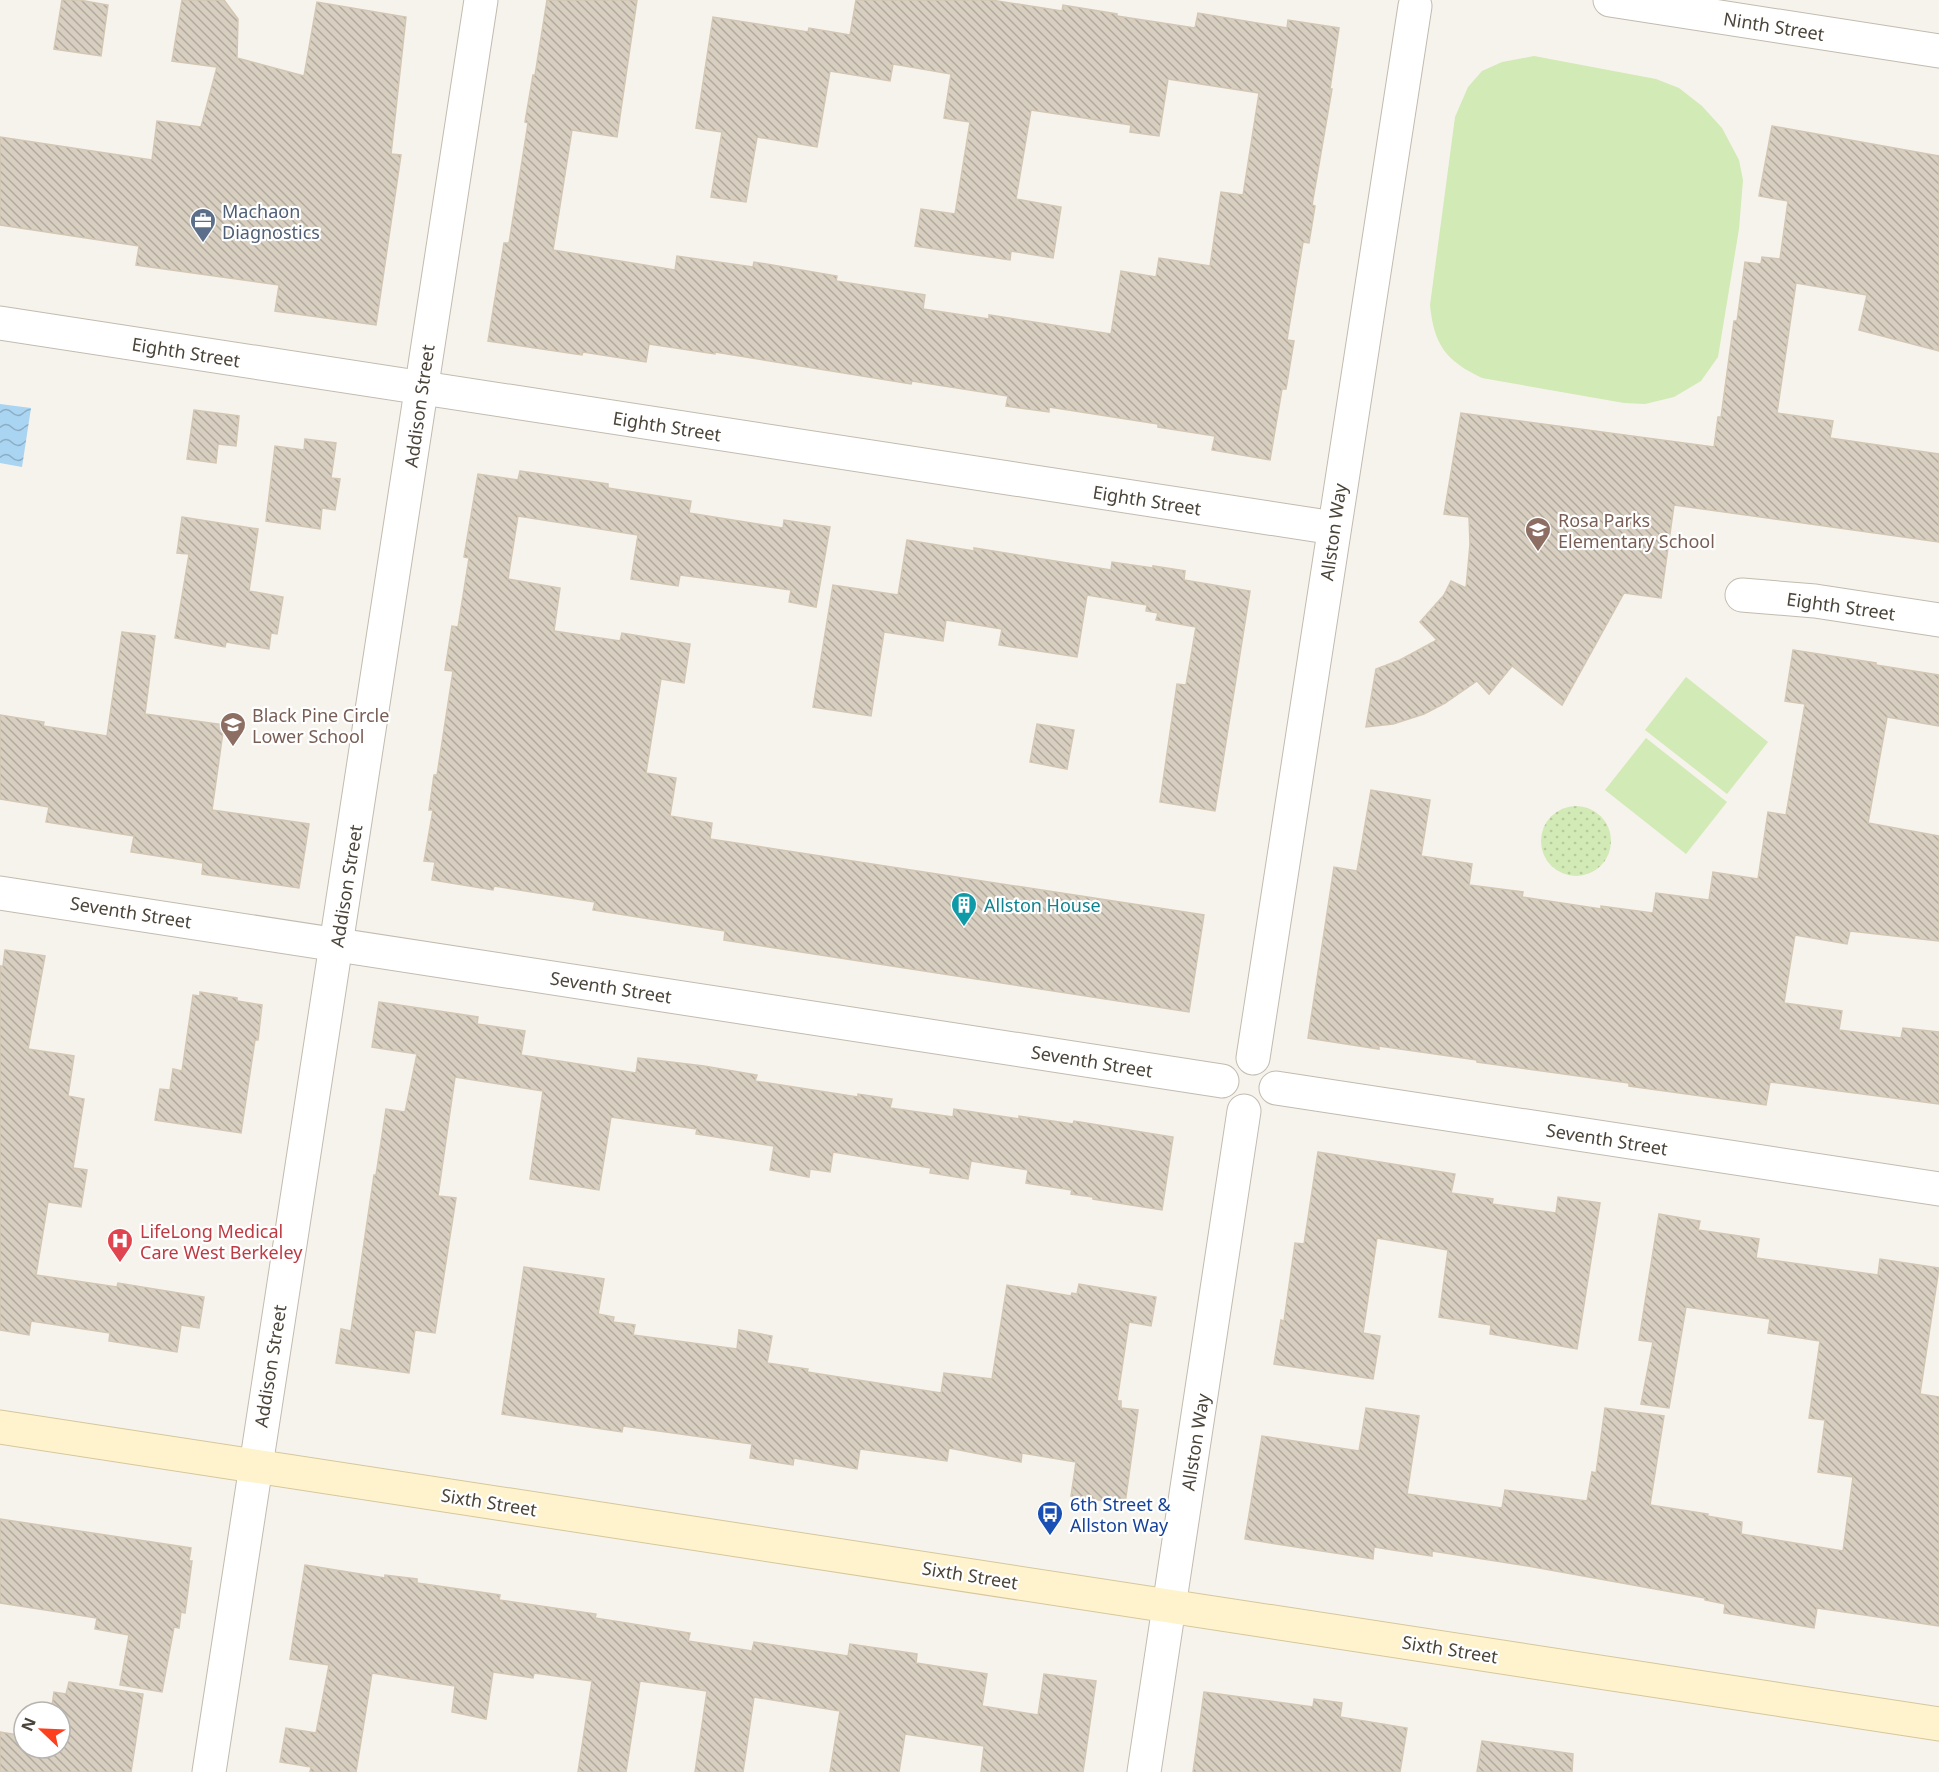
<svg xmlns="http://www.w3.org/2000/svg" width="1939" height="1772" font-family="'Noto Sans',sans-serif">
  <defs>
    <pattern id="grass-dots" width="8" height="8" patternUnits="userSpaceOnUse" patternTransform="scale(1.5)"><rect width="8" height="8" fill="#d2eab5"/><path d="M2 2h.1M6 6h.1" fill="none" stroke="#b6ca9c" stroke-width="1.8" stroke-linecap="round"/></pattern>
    <pattern id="water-waves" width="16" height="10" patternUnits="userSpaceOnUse" patternTransform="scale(1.5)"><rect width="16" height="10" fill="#a9d4f2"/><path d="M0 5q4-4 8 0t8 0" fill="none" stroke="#8caec5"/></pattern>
    <pattern id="building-back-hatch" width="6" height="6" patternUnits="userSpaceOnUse" patternTransform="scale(1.5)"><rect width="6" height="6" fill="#d8cfc1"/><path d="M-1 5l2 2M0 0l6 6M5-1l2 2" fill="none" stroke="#b1aa9e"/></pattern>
  </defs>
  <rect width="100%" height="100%" fill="#f6f3ec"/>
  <circle fill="url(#grass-dots)" cx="1576" cy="841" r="35"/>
  <g fill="#d2eab5">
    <path d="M 1534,56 L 1656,79 L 1679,88 L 1702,106 L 1722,128 L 1739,160 L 1743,180 L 1739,229 L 1718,357 L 1701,381 L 1674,397 L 1645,404 L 1624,403 L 1482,378 C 1446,361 1434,345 1430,305 L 1455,117 L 1468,87 L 1482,71 L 1502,62 Z"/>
    <polygon points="1686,677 1768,742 1727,794 1645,730"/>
    <polygon points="1646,738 1727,802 1686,854 1605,790"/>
  </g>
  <polygon fill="url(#water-waves)" points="0,404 31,408 22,467 0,463"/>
  <g fill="url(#building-back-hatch)" stroke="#d3c7b4" stroke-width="1.5">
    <polygon points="62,0 79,0 108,5 101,56 54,49"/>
    <polygon points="182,0 224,0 238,19 237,58 304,76 317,2 406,17 391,154 401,155 376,325 275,311 279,285 136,265 139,246 0,225 0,137 152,160 157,121 201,127 217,67 172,61"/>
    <polygon points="547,0 637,0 617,137 572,130 553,250 675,270 677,256 753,267 754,262 837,276 836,281 925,295 923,309 989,319 989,315 1111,334 1121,271 1156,277 1159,258 1210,266 1221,192 1243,195 1259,93 1168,79 1159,136 1130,132 1131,125 1031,110 1016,199 1061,207 1053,258 1011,251 1010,260 915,246 921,209 955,214 970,122 944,118 951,74 893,64 890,81 830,71 817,147 757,137 746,202 711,197 722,132 696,128 713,17 808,32 809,28 850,35 856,0 991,0 1062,11 1063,5 1117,14 1117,16 1195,28 1198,13 1287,28 1288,20 1339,28 1330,89 1332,89 1312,205 1315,206 1309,243 1303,242 1287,340 1294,341 1286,389 1282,389 1270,460 1212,450 1215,436 1158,427 1158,424 1049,407 1049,412 1006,406 1008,396 912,381 911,384 715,352 715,354 649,344 646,362 583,352 582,355 488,341 504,243 509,243 528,123 525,122 533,75 535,75"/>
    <polygon points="1772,126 1939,156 1939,351 1859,330 1867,295 1796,283 1777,413 1833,421 1830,438 1939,454 1939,542 1674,505 1661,598 1624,593 1562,705 1512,666 1489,694 1477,681 1445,703 1424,714 1393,724 1366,727 1376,669 1400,660 1437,640 1420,622 1444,595 1451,581 1466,588 1470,544 1469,517 1444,514 1461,413 1714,447 1718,417 1721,417 1734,321 1737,321 1745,262 1761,264 1762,257 1780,259 1788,201 1759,196"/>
    <polygon points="194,410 239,416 236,446 218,444 216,463 187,459"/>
    <polygon points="305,439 336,443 331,478 340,479 335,510 322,508 320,529 266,521 275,446 304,450"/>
    <polygon points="520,471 608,484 608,488 691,501 689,513 783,528 784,520 830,527 816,607 789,602 791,590 680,575 678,586 631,579 638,535 518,516 508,579 560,588 554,631 620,641 622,633 690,644 684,683 661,679 646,773 676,778 670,816 712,823 710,839 1204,915 1189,1012 724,940 725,931 593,910 595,902 494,886 493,890 432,880 435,862 424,861 433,810 429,810 434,775 437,775 453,671 445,670 452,626 458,627 469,558 464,557 478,474 518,480"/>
    <polygon points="182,517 258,529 249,591 283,597 277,634 271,633 269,649 226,642 225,647 175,638 189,554 177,553"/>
    <polygon points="907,540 974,551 974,548 1111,570 1112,562 1153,568 1153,566 1185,571 1184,580 1250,591 1215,811 1160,802 1177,684 1186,685 1196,627 1156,620 1158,613 1146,611 1147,605 1087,595 1077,657 999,645 1002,629 946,620 943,641 884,632 871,716 813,707 833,585 898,595"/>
    <polygon points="122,632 155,636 145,714 224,725 212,810 309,824 299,888 202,874 203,863 131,852 134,836 46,822 49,807 0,799 0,715 44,722 43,726 107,736"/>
    <polygon points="1793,650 1876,663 1876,665 1939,675 1939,726 1887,717 1868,823 1939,836 1939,941 1850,931 1847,944 1795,935 1784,1003 1842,1011 1839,1030 1901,1038 1903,1028 1939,1032 1939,1104 1770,1082 1766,1105 1629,1086 1629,1083 1477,1062 1477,1060 1379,1046 1379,1049 1308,1038 1334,867 1357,871 1371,790 1430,800 1421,856 1472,864 1469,885 1523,892 1522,897 1601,909 1601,906 1653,913 1656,893 1709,900 1713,872 1758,879 1768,812 1786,815 1805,704 1785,701"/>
    <polygon points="1037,724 1074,730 1067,769 1030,762"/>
    <polygon points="5,950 45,956 28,1049 74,1056 68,1096 84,1099 73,1168 87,1170 81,1207 48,1202 36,1275 117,1287 118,1283 204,1297 199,1328 181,1325 177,1352 109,1341 110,1333 31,1321 29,1335 0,1330 0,966 3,966"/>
    <polygon points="200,992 237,998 237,1001 262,1005 258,1040 255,1040 241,1133 155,1120 160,1089 170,1090 173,1069 182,1071 193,995 200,996"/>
    <polygon points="379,1002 478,1017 477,1024 525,1031 521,1055 636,1073 638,1058 704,1066 757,1075 755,1081 858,1097 858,1094 892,1099 890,1108 953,1117 954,1109 1019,1119 1019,1116 1073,1124 1074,1121 1173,1137 1162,1210 1093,1199 1093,1197 1071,1194 1072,1190 1026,1183 1028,1170 971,1161 968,1179 930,1173 931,1168 833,1152 830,1172 810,1169 809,1177 770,1170 774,1146 696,1134 697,1129 611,1117 599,1190 530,1179 543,1091 455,1077 438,1196 456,1198 435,1333 415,1330 409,1373 336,1363 341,1329 351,1331 374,1175 376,1175 386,1109 405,1112 417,1054 372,1047"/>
    <polygon points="1318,1152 1455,1174 1451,1193 1493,1199 1492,1204 1556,1213 1558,1197 1600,1203 1577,1349 1490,1334 1491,1325 1439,1317 1448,1250 1377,1238 1363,1333 1380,1336 1373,1379 1274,1364 1281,1320 1284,1321 1295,1243 1304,1244"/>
    <polygon points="1659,1214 1700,1221 1698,1230 1759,1239 1756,1258 1878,1275 1880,1259 1939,1268 1920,1394 1939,1397 1939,1626 1817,1608 1814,1628 1724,1613 1725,1604 1705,1600 1705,1598 1528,1566 1432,1551 1432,1556 1374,1547 1373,1559 1245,1539 1262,1436 1359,1451 1366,1408 1419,1416 1407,1494 1502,1508 1505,1490 1587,1501 1592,1472 1596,1473 1605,1408 1664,1416 1650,1505 1708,1514 1707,1516 1742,1522 1741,1534 1843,1551 1853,1477 1818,1472 1825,1420 1809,1418 1820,1341 1768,1333 1770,1319 1686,1307 1669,1408 1641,1404 1653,1342 1639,1340"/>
    <polygon points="524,1267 604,1279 598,1314 614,1317 613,1322 635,1325 633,1335 737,1349 739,1330 772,1336 767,1363 808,1369 807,1372 941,1393 944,1373 992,1379 1007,1285 1071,1296 1072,1293 1077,1294 1079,1284 1156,1297 1151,1326 1129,1322 1117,1401 1121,1401 1121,1408 1138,1410 1125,1504 1071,1496 1076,1462 1022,1453 1021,1462 949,1448 947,1461 860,1449 857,1469 794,1458 793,1465 750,1458 752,1444 623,1426 622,1432 502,1414"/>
    <polygon points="0,1519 191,1548 189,1561 192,1561 185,1613 181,1612 179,1628 174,1627 162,1692 120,1685 129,1635 95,1629 97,1618 0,1603"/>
    <polygon points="305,1565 385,1578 385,1575 417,1579 417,1583 500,1595 499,1600 596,1614 595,1618 690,1633 688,1641 752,1651 754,1642 848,1656 850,1644 917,1654 916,1663 987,1674 982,1706 1038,1715 1044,1674 1096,1681 1083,1772 981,1772 984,1746 905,1734 899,1772 830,1772 840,1711 754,1697 743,1772 695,1772 707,1691 640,1681 626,1772 578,1772 592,1681 534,1673 533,1678 493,1672 486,1719 452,1712 455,1686 372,1673 356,1772 310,1772 311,1767 280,1762 286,1728 316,1733 329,1665 290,1659"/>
    <polygon points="69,1682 143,1694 131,1772 0,1772 0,1732 24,1736 24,1748 60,1748 60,1712 51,1712 54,1692 66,1694"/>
    <polygon points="1204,1692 1313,1707 1314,1699 1342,1703 1340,1717 1407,1728 1400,1772 1193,1772"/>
    <polygon points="1482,1741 1573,1754 1572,1772 1477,1772"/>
  </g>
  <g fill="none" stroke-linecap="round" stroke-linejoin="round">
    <defs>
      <g id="street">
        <polyline points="1610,0 1939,51"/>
        <polyline points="0,323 1334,528"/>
        <polyline points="1742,595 1815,601 1939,620"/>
        <polyline points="0,893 1222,1081"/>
        <polyline points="1253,1058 1415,6"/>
        <polyline points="1276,1088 1939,1189"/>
        <polyline points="209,1772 481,0"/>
        <polyline points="1144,1772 1244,1111"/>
      </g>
      <polyline id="secondary" points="0,1427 1939,1724"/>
    </defs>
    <use href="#street" stroke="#c2bbae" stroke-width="35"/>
    <use href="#secondary" stroke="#d6c79b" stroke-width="35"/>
    <use href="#street" stroke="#fff" stroke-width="33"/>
    <use href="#secondary" stroke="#fff3cd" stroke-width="33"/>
  </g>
  <defs>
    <symbol id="office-pin" viewBox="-11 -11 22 30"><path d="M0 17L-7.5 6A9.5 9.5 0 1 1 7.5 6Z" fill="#5c6f8a" stroke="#fff"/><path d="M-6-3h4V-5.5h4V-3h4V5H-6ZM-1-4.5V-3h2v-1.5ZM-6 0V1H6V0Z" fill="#fff"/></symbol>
    <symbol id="school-pin" viewBox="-11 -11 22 30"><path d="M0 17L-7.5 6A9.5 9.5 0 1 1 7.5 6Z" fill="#8d6e63" stroke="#fff"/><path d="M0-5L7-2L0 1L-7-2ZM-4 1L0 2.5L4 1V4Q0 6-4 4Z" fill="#fff"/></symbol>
    <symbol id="building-pin" viewBox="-11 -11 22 30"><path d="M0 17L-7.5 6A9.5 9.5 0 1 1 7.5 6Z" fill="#0f9aa8" stroke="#fff"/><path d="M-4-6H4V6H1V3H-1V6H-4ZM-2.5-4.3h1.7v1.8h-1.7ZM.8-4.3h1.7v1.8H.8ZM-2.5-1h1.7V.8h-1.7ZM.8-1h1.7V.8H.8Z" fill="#fff"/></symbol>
    <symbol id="hospital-pin" viewBox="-11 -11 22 30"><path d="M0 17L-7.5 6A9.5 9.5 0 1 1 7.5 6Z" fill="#e0444e" stroke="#fff"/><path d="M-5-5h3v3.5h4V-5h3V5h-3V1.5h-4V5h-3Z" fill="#fff"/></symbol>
    <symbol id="bus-pin" viewBox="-11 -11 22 30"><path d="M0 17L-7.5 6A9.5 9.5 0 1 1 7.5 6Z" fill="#1a4fb4" stroke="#fff"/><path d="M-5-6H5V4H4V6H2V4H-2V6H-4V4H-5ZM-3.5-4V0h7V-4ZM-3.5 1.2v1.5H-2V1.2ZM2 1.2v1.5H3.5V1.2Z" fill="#fff"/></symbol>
  </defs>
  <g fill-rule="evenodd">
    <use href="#office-pin" x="188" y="206" width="30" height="40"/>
    <use href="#school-pin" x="1523" y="515" width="30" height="40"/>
    <use href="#school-pin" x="218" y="710" width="30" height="40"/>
    <use href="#building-pin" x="949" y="890" width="30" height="40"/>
    <use href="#hospital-pin" x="105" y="1226" width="30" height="40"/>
    <use href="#bus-pin" x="1035" y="1499" width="30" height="40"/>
  </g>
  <g text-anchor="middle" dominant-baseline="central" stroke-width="4.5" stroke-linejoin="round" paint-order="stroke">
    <g font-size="18" fill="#4b4439" stroke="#fff">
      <text transform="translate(1774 26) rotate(9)">Ninth Street</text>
      <text transform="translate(186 352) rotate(9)">Eighth Street</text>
      <text transform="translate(419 406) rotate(-82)">Addison Street</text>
      <text transform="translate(667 426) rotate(9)">Eighth Street</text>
      <text transform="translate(1147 500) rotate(9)">Eighth Street</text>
      <text transform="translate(1333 532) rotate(-82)">Allston Way</text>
      <text transform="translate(1841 606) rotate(8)">Eighth Street</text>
      <text transform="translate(346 886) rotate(-81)">Addison Street</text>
      <text transform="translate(131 912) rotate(9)">Seventh Street</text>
      <text transform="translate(611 987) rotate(9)">Seventh Street</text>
      <text transform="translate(1092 1061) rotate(9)">Seventh Street</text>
      <text transform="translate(1607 1139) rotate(9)">Seventh Street</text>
      <text transform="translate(270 1366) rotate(-81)">Addison Street</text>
      <text transform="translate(1195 1442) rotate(-81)">Allston Way</text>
      <text transform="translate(489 1502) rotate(9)">Sixth Street</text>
      <text transform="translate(970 1575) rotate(9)">Sixth Street</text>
      <text transform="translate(1450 1649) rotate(9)">Sixth Street</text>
    </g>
    <g font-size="18" fill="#4e5e75" stroke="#fff" text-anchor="start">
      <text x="222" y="211">Machaon<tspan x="222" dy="21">Diagnostics</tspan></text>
    </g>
    <g font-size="18" fill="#785e54" stroke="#fff" text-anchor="start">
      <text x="1558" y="520">Rosa Parks<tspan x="1558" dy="21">Elementary School</tspan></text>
      <text x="252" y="715">Black Pine Circle<tspan x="252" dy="21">Lower School</tspan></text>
    </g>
    <g font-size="18" fill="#0d838f" stroke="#fff" text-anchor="start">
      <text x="984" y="905">Allston House</text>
    </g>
    <g font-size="18" fill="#be3a42" stroke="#fff" text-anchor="start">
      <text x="140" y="1231">LifeLong Medical<tspan x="140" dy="21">Care West Berkeley</tspan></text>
    </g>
    <g font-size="18" fill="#164399" stroke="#fff" text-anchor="start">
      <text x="1070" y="1504">6th Street &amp;<tspan x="1070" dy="21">Allston Way</tspan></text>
    </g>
  </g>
  <g transform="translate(42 1730) rotate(293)"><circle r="28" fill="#ffffff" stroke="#b7b4b0" stroke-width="1.5"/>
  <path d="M0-4.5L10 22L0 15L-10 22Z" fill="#fc3f1d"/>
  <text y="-9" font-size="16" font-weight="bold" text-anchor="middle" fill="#4b4439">N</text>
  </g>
</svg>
